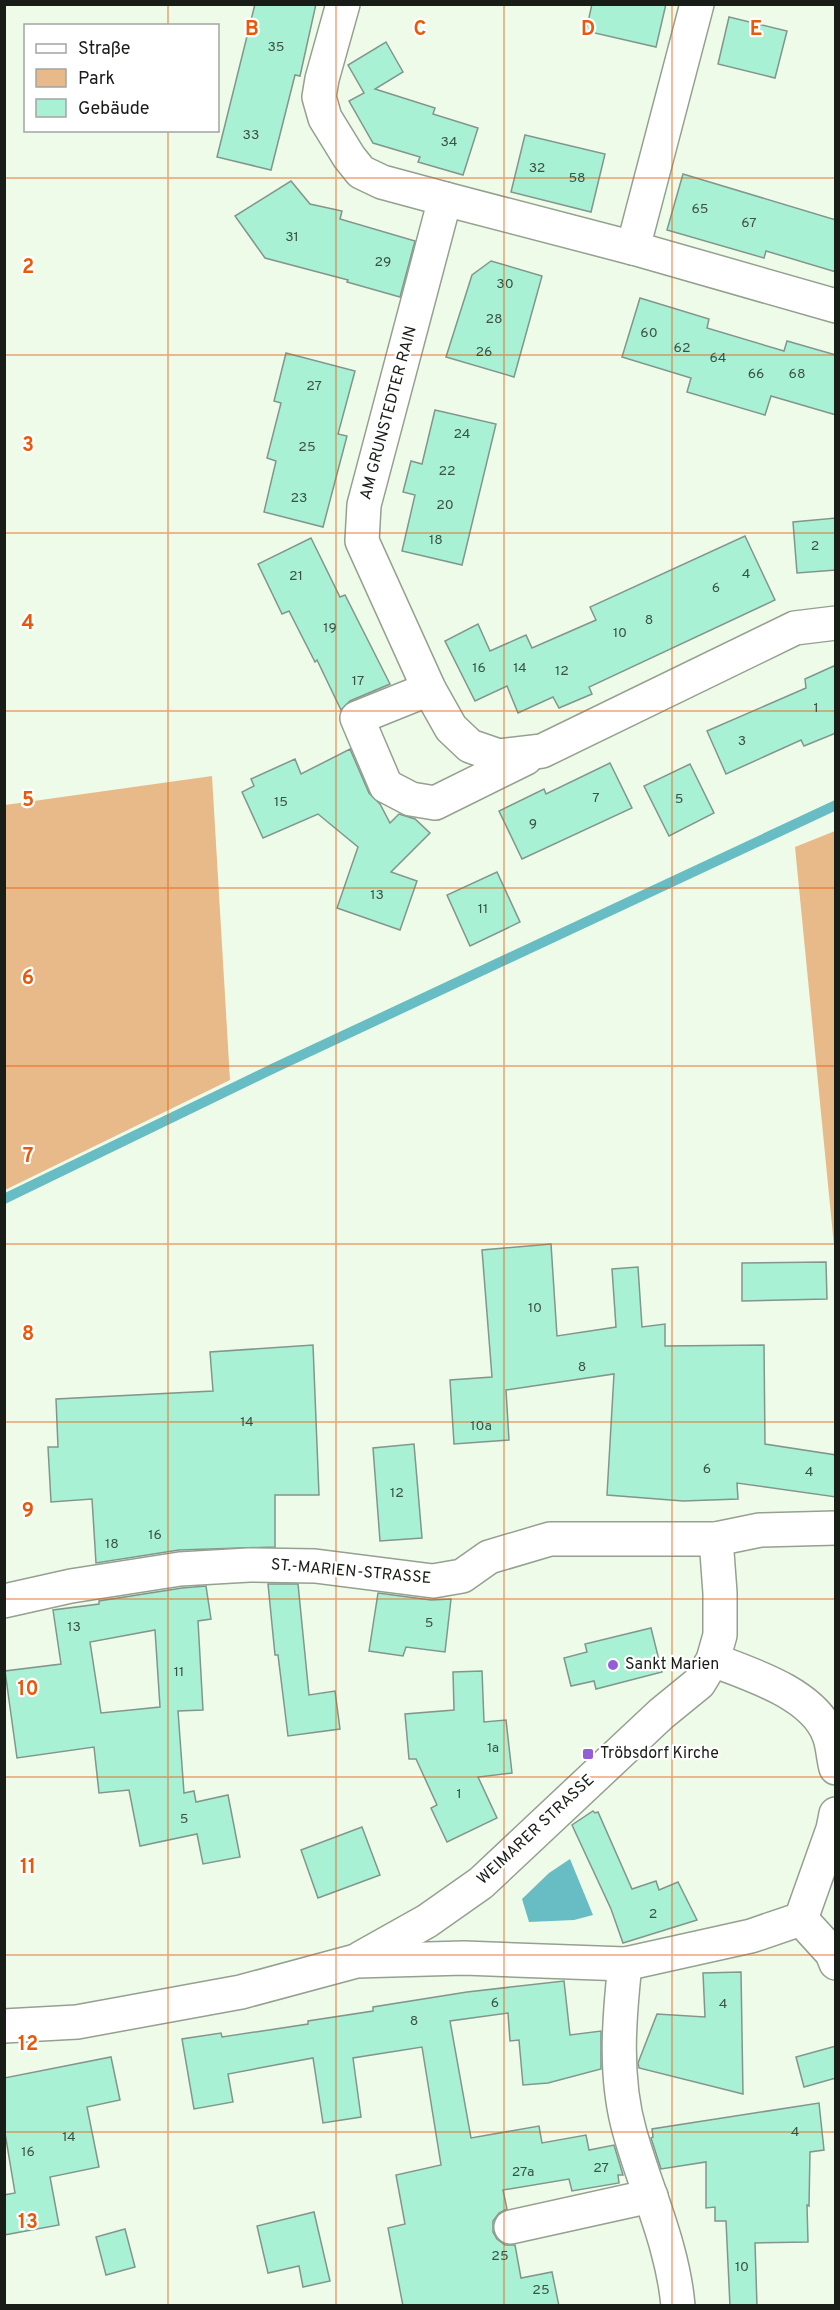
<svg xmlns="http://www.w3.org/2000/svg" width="840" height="2310" font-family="Overpass,sans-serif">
  <rect width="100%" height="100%" fill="#effbe9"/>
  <g fill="#e8ba89">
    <polygon points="212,776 230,1080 5,1190 5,805"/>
    <polygon points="835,831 836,1256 835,1256 795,847"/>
  </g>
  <polygon fill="#67bdc3" points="570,1859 593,1915 574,1920 529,1922 522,1899 549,1873"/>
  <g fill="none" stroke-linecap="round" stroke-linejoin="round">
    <polyline stroke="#67bdc3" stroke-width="10" points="4,1199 272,1069 836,805"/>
  </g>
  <g fill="#a8f1d4" stroke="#82968d" stroke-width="1.5" fill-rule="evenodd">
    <polygon points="255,4 316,4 300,76 295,75 271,170 217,157"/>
    <polygon points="592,4 666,4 656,47 586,31"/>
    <polygon points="729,17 787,31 775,78 718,64"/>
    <polygon points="386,42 403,72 375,89 435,108 433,114 478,128 463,175 418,162 420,157 373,143 349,101 364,93 348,65"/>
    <polygon points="525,135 605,154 591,212 511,192"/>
    <polygon points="683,174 836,220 836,272 766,251 764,258 667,230"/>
    <polygon points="291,181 310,204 342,211 340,219 415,241 400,297 347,282 348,280 265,258 235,216"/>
    <polygon points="491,261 542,276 514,377 446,357 472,275"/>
    <polygon points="640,298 709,319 707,328 784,351 787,341 836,355 836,415 771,396 765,415 687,392 691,378 622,357"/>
    <polygon points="286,353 355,371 338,434 347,436 323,527 264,512 276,461 267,458 281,403 274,401"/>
    <polygon points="435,410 496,424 462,565 402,551 415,495 403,492 411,461 422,464"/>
    <polygon points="836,518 836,570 797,573 793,522"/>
    <polygon points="745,536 775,600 589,687 592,694 559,708 553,697 518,713 507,686 475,701 445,641 478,624 490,651 526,635 532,648 596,620 590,607"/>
    <polygon points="311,538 340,597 345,595 390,684 350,701 341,710 317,660 315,662 289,611 282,614 258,564"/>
    <polygon points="836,665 836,733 804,746 801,740 726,774 707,731 806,688 805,679"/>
    <polygon points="350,749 369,793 380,804 390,823 399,814 415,819 430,833 391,872 417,881 400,930 337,908 358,847 318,814 263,838 242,792 254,786 251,779 295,759 301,774"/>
    <polygon points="610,763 632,808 522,859 499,811 544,789 546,794"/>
    <polygon points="690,764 714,813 669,836 644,786"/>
    <polygon points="497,872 520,922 470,946 447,895"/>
    <polygon points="551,1244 557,1336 616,1327 612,1269 638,1267 642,1327 665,1324 665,1346 764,1345 765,1444 836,1455 836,1497 737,1483 738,1499 683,1501 607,1495 614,1374 506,1390 509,1440 454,1444 450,1380 492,1377 482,1250"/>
    <polygon points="826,1262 827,1299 742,1301 742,1263"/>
    <polygon points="313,1345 319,1495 275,1495 275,1547 179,1550 96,1563 92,1499 51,1502 48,1447 58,1447 56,1399 213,1391 210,1352"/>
    <polygon points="414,1444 422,1538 380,1541 373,1448"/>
    <polygon points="268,1584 298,1584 309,1695 335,1691 340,1729 288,1736 278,1655 275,1655"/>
    <path d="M 206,1586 L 211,1619 L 198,1621 L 203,1710 L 178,1711 L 184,1793 L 194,1791 L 196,1802 L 228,1795 L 240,1857 L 203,1864 L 197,1834 L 140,1846 L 129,1790 L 99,1793 L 94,1747 L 17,1758 L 5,1671 L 61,1664 L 53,1610 L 99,1604 L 99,1601 L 182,1588 ZM 155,1630 L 160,1707 L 101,1713 L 90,1642 Z"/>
    <polygon points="378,1593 431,1600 451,1599 445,1652 406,1647 403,1656 369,1651"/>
    <polygon points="651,1628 662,1672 596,1689 594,1681 571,1686 564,1658 587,1652 585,1644"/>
    <polygon points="482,1671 484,1722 506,1720 512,1773 478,1777 497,1818 447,1842 431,1808 437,1805 416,1759 409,1759 405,1714 454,1710 453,1672"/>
    <polygon points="593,1811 595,1813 598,1812 632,1889 656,1881 659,1890 678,1882 697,1920 623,1943 611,1909 572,1825"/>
    <polygon points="362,1827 380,1875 318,1898 301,1850"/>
    <polygon points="741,1972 743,2094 639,2068 638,2063 657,2014 705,2017 703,1973"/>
    <polygon points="564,1981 570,2035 601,2031 601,2069 548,2083 523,2085 519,2040 510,2041 508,2013 450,2021 471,2138 539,2126 542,2143 586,2135 589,2150 614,2145 623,2175 618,2175 619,2183 572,2191 569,2179 503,2190 507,2209 499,2213 493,2221 493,2232 497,2239 505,2245 515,2245 521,2278 552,2272 559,2306 403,2306 388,2228 405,2224 396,2175 441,2165 422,2047 353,2058 361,2117 323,2123 313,2058 228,2074 233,2102 194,2109 182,2039 221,2033 222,2037 308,2024 308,2021 373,2011 373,2007 467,1992"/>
    <polygon points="836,2046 836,2078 804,2087 796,2057"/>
    <polygon points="111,2057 120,2100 87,2107 99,2167 50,2177 59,2225 4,2235 4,2195 15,2193 4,2127 4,2078"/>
    <polygon points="819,2103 824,2150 810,2152 809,2206 807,2205 808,2242 755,2243 757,2306 730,2306 726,2221 715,2221 715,2207 706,2208 706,2162 661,2169 651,2138 653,2137 652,2129"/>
    <polygon points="314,2212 330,2281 303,2287 299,2266 268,2273 257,2226"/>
    <polygon points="125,2229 135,2267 106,2275 96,2237"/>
  </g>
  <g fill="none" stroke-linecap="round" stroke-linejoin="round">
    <defs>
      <g id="minor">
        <polyline points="343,4 322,79 319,97 325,118 349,157 361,172 382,182 445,199"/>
        <polyline points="633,248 697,4"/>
        <polyline points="836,306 633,248 445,199 364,505 362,541 429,689 451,728 470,746 499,756 542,751 795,628 836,623"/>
        <polyline points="429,689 357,718 386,786 411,799 435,803 526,758"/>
        <polyline points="4,1601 71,1586 180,1569 249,1565 315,1566 433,1581 462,1576 489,1557 550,1539 716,1539 760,1530 836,1528"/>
        <path d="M 713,1660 C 750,1674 814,1694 829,1735 C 833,1745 833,1757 836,1768"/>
        <polyline points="801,1919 833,1829 836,1814"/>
        <polyline points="801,1919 832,1953 836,1963"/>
        <polyline points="361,1958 427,1921 481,1883 661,1714 699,1683 713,1660 720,1635 720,1593 716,1539"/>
        <path d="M 625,1964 C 619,2019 614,2078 630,2133 C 646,2190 673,2246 678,2306"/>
        <polyline points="4,2026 77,2022 241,1992 356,1961 464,1958 625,1964 751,1936 801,1919"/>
        <polyline points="511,2227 651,2196"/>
      </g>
    </defs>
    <use href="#minor" stroke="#95a090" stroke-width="36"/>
    <use href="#minor" stroke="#fff" stroke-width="33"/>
  </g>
  <path fill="none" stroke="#e8590c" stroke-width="1.5" stroke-opacity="0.55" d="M 168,4 L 168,26M 336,4 L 336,2306M 504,4 L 504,2306M 672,4 L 672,2306M 168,130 L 168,2306M 4,178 L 836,178M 4,355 L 836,355M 4,533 L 836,533M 4,711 L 836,711M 4,888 L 836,888M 4,1066 L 836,1066M 4,1244 L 836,1244M 4,1422 L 836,1422M 4,1599 L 836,1599M 4,1777 L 836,1777M 4,1955 L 836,1955M 4,2132 L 836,2132"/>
  <g fill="#935fd8" stroke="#fff" stroke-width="2">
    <circle cx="613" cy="1665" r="6"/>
    <rect x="582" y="1748" width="12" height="12" rx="3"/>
  </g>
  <g text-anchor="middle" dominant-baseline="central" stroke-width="4.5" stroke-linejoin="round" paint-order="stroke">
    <g font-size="14" fill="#3d5246">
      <text x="276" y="47">35</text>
      <text x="251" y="135">33</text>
      <text x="449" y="142">34</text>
      <text x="537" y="168">32</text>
      <text x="577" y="178">58</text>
      <text x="700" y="209">65</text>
      <text x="749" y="223">67</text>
      <text x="292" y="237">31</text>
      <text x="383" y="262">29</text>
      <text x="505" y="284">30</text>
      <text x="494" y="319">28</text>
      <text x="649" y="333">60</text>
      <text x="682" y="348">62</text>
      <text x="484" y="352">26</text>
      <text x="718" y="358">64</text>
      <text x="756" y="374">66</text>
      <text x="797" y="374">68</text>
      <text x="314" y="386">27</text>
      <text x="462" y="434">24</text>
      <text x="307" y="447">25</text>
      <text x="447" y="471">22</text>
      <text x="299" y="498">23</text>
      <text x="445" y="505">20</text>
      <text x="436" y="540">18</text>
      <text x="815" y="546">2</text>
      <text x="746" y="574">4</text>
      <text x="296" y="576">21</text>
      <text x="716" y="588">6</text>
      <text x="649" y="620">8</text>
      <text x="330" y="628">19</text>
      <text x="620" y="633">10</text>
      <text x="479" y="668">16</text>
      <text x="520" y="668">14</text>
      <text x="562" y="671">12</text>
      <text x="358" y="681">17</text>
      <text x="816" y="708">1</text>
      <text x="742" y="741">3</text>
      <text x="596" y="798">7</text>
      <text x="679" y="799">5</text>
      <text x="281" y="802">15</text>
      <text x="533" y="824">9</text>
      <text x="377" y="895">13</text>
      <text x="483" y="909">11</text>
      <text x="535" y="1308">10</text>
      <text x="582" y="1367">8</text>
      <text x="247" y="1422">14</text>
      <text x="481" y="1426">10a</text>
      <text x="707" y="1469">6</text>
      <text x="809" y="1472">4</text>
      <text x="397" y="1493">12</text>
      <text x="155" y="1535">16</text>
      <text x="112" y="1544">18</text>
      <text x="429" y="1623">5</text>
      <text x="74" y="1627">13</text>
      <text x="179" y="1672">11</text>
      <text x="493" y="1748">1a</text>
      <text x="459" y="1794">1</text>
      <text x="184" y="1819">5</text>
      <text x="653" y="1914">2</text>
      <text x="495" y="2003">6</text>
      <text x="723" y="2004">4</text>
      <text x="414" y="2021">8</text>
      <text x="795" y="2132">4</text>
      <text x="69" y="2137">14</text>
      <text x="28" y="2152">16</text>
      <text x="601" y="2168">27</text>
      <text x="523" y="2172">27a</text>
      <text x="500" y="2256">25</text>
      <text x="742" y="2267">10</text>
      <text x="541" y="2290">25</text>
    </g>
    <g font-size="16" fill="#191d17" stroke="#fff">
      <text transform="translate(389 413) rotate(-75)">AM GRUNSTEDTER RAIN</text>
      <text transform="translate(351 1572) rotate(5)">ST.-MARIEN-STRASSE</text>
      <text transform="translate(536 1830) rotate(-43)">WEIMARER STRASSE</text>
    </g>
    <g font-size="16" fill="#191d17" stroke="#fff" text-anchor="start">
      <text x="625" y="1665">Sankt Marien</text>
      <text x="600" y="1754">Tröbsdorf Kirche</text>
    </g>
  </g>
  <g font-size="20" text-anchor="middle" font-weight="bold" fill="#e8590c" stroke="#fff" stroke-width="4.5" stroke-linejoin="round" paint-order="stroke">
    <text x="252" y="35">B</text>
    <text x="420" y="35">C</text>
    <text x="588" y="35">D</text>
    <text x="756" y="35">E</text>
    <text x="28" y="273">2</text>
    <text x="28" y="451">3</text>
    <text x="28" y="629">4</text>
    <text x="28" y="806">5</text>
    <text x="28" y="984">6</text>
    <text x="28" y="1162">7</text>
    <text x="28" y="1340">8</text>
    <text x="28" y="1517">9</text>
    <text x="28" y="1695">10</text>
    <text x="28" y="1873">11</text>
    <text x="28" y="2050">12</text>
    <text x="28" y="2228">13</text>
  </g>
  <rect width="840" height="2310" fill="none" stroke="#191d17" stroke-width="12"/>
  <rect x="24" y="24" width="195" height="108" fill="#ffffff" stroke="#a3a5a2" stroke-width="1.5"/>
  <rect x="36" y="44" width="30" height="9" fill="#ffffff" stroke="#a3a5a2" stroke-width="1.5"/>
  <text x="78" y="54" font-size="18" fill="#191d17">Straße</text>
  <rect x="36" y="69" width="30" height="18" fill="#e8ba89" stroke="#a3a5a2" stroke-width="1.5"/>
  <text x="78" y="84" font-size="18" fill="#191d17">Park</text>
  <rect x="36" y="99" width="30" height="18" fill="#a8f1d4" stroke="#a3a5a2" stroke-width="1.5"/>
  <text x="78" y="114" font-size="18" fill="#191d17">Gebäude</text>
</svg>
